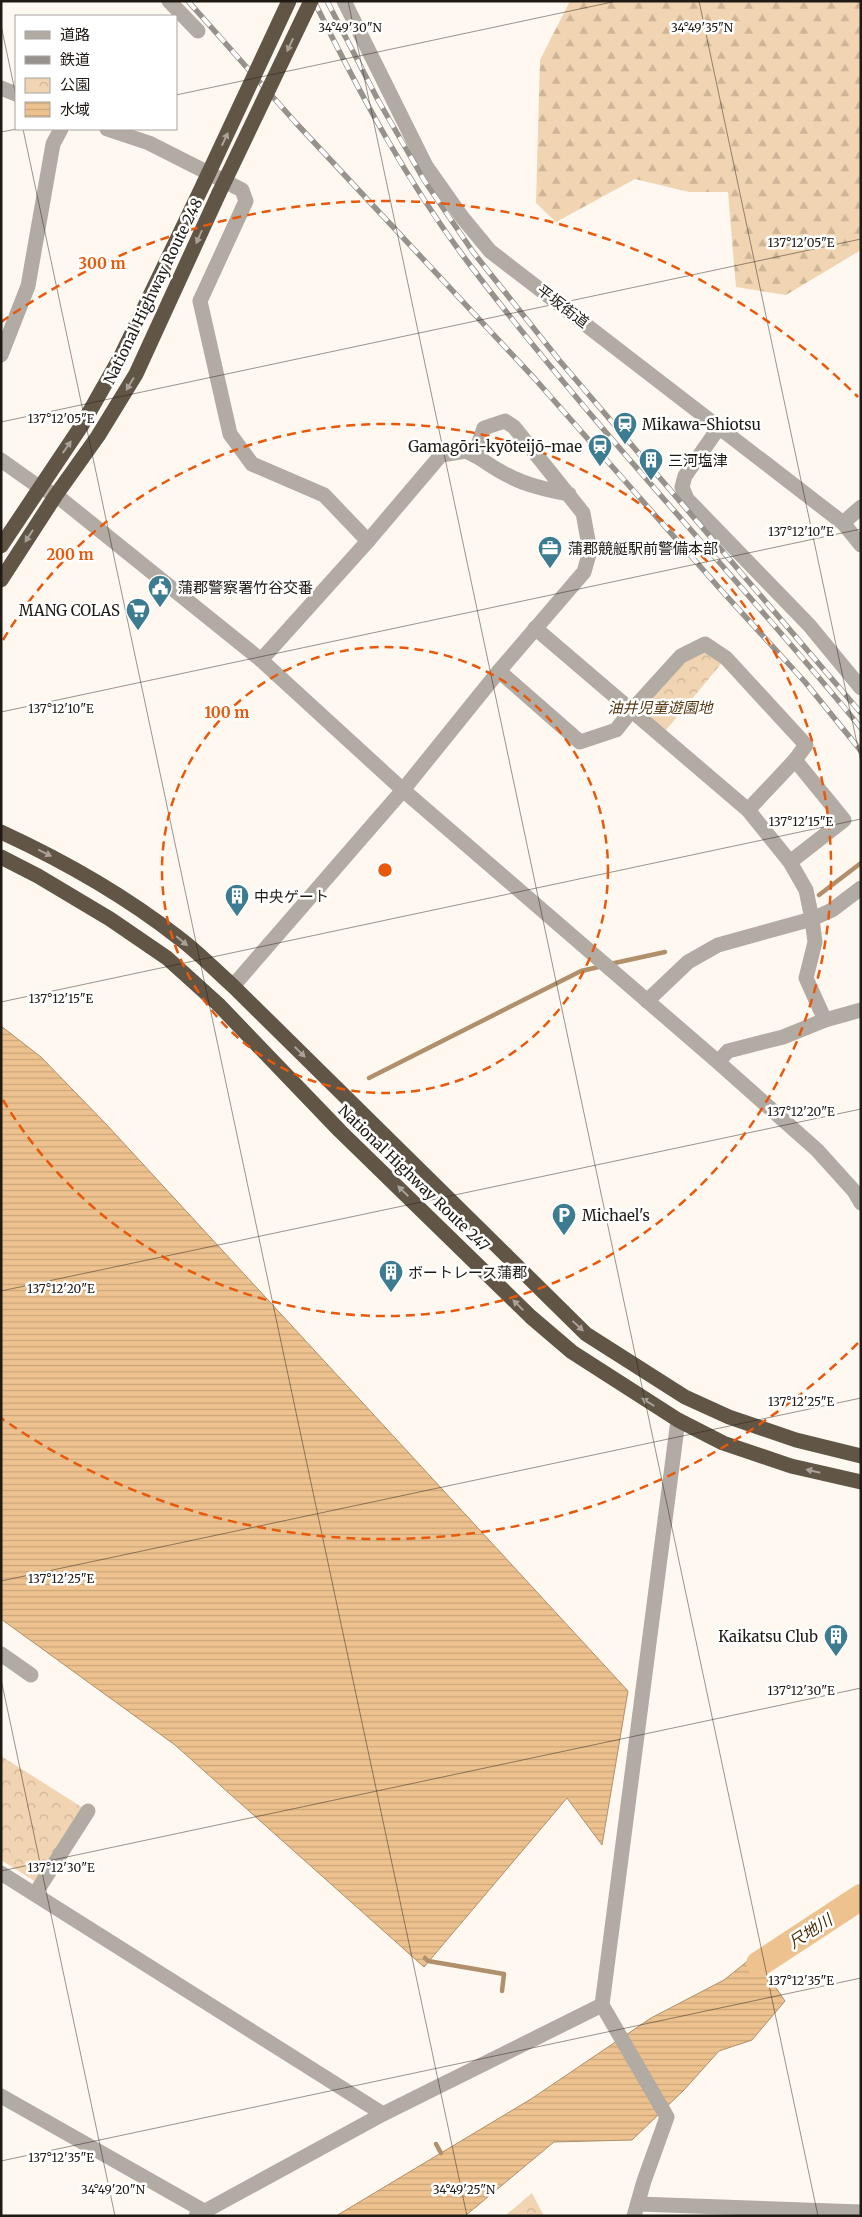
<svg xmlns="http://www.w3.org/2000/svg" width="862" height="2217" font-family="Merriweather,'Noto Sans JP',serif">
  <defs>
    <pattern id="forest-firs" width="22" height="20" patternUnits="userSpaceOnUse" patternTransform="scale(1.25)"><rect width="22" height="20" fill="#f1d4b1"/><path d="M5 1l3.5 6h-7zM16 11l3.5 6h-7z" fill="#ceb597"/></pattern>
    <pattern id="park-crowns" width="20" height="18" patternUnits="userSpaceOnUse" patternTransform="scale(1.25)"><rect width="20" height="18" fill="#f1d4b1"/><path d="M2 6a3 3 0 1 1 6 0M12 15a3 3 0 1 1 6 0" fill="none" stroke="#ceb597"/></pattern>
    <pattern id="water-rules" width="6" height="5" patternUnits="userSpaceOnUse" patternTransform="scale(1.25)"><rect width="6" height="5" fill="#edc28f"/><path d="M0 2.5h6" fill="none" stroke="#cba67a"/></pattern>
  </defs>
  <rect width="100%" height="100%" fill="#fef8f1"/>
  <polygon fill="url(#forest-firs)" points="570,1 861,1 861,250 786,295 736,287 728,192 689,192 635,179 556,222 536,203 540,60"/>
  <g fill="url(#park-crowns)">
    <polygon points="705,644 726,658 661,736 631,711"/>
    <polygon points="1,1756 88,1811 36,1882 1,1860"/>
    <polygon points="532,2193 544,2216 505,2216"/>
  </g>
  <g fill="url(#water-rules)" stroke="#b0906a">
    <polygon points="1,1026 41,1057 106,1124 628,1691 602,1845 567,1798 424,1967 175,1745 1,1619"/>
    <polygon points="754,1956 785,2001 752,2040 719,2051 684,2090 632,2140 554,2142 465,2216 336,2216 531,2099 651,2018 724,1980"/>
  </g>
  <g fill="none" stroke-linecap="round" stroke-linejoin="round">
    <g stroke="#b0906a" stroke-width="4.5">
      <polyline points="819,895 861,863"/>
      <polyline points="610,964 665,952"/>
      <polyline points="369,1078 581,971 603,966"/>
      <polyline points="425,1958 428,1961 504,1974 502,1991"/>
      <polyline points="436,2144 441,2153"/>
    </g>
    <polyline stroke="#edc28f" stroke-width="26" points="759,1964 861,1897"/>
    <g stroke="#b2aba4" stroke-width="15">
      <polyline points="169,1 198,31"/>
      <polyline points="344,1 426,166 462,217 490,251 843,523 861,545"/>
      <polyline points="1,88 16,94"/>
      <polyline points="107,129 149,143 242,190 246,201 200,301 230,434 252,464 324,495 368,541 261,660"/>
      <polyline points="1,355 28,286 53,144 61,129"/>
      <polyline points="720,426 685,476 682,487 687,499 809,625 861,688"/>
      <polyline points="1,460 39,487 56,495 261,660 403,790 718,1062 817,1150 854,1191 861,1203"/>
      <polyline points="843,523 861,507"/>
      <polyline points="368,541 441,455 466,451 481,459"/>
      <polyline points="535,628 748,810 790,862 806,890 812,919 815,942 806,978 825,1020"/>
      <polyline points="499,671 580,742 616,730 631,711 681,656 705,644 726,658 806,745 795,760"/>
      <polyline points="748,810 795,760 844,820 790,862"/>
      <path d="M 233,986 L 403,790 L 499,671 L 584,572 L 590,551 L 583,513 L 514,427 L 505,421 L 484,428 L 478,445 L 481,459 C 512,481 532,487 569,494"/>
      <polyline points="647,1001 688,962 718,945 812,919 832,910 861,888"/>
      <polyline points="718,1062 728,1051 783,1037 825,1020 861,1010"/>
      <polyline points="1,1654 31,1675"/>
      <polyline points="1,1873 383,2114"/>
      <polyline points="35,1894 88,1811"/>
      <polyline points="1,2096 204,2211"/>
      <polyline points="638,2204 861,2212"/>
      <polyline points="196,2216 383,2114 602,2005"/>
      <polyline points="634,2216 644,2181 667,2117 602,2005 678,1420"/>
    </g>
    <g stroke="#615546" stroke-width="15">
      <polyline points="1,546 82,425 121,356 204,183"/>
      <polyline points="1,580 56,495 98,436 136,374 219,193"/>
      <path d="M 1,832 C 64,861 124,895 179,938 C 198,952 215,970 233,986 L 586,1334 L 685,1397 L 729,1417 L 796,1440 L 861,1456"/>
      <polyline points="1,857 38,876 110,919 167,958 218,1004 340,1131 531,1317 572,1352 678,1420 723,1443 791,1466 861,1482"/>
    </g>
    <defs>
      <g id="rail">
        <polyline points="188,1 296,123 535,379 721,590 805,682 861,751"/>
        <path d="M 314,1 C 359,92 408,184 470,265 C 592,426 733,572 861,728"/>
        <polyline points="327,1 378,100 424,180 473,252 559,360 861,713"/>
      </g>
    </defs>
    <use href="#rail" stroke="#98928c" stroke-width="5.5"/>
    <use href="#rail" stroke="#fff" stroke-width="4" stroke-dasharray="11" stroke-linecap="butt"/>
    <g stroke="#615546" stroke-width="15">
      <polyline points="204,183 289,1"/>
      <polyline points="219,193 311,1"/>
    </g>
  </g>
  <defs><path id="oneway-solid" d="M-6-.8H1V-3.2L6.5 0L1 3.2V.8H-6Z" transform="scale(1.25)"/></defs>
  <g fill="#a8a299">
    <use href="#oneway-solid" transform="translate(290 45) rotate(115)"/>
    <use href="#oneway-solid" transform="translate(225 139) rotate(-65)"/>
    <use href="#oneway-solid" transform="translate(199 237) rotate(114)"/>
    <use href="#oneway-solid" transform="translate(130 384) rotate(121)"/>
    <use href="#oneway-solid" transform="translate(67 447) rotate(-55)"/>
    <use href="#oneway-solid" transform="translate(29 536) rotate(123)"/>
    <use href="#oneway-solid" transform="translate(45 853) rotate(26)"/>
    <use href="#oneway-solid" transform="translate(182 941) rotate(40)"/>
    <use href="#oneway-solid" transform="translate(300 1052) rotate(45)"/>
    <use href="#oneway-solid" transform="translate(403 1191) rotate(-136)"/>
    <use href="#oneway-solid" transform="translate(518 1305) rotate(-135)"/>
    <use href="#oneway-solid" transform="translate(578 1326) rotate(43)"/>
    <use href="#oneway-solid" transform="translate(648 1402) rotate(-148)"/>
    <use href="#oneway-solid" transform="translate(813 1471) rotate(-167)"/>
  </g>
  <path fill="none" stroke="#201a14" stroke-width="1" stroke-opacity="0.45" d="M 348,1 L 818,2216M 699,1 L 861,762M 1,25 L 16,96M 176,95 L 617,1M 23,129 L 467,2216M 1,132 L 17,129M 1,422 L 861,239M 1,712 L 861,529M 1,1002 L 861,819M 1,1291 L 861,1109M 1,1581 L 861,1398M 1,1679 L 115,2216M 1,1871 L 861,1688M 1,2161 L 861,1978"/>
  <g fill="none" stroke="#e8590c" stroke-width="2.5" stroke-dasharray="9 6">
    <circle cx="385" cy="870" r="223"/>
    <path d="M3 640A446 446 0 1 1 3 1100"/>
    <path d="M858 1343A669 669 0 0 1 1 1418M1 322A669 669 0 0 1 858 397"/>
  </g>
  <defs>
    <symbol id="station-pin" viewBox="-11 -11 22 30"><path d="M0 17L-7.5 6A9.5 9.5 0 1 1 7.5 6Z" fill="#3d7c90" stroke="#fff"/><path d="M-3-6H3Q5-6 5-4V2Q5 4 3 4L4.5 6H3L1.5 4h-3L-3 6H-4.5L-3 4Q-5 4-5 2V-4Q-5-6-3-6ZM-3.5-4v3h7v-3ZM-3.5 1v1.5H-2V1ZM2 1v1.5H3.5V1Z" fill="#fff"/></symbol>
    <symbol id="building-pin" viewBox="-11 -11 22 30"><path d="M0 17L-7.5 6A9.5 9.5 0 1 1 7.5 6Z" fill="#3d7c90" stroke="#fff"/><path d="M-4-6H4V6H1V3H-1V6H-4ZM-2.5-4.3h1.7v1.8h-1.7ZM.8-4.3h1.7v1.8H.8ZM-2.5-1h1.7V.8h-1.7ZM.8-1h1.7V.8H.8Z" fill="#fff"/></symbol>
    <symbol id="office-pin" viewBox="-11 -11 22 30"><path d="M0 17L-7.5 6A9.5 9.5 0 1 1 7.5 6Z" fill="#3d7c90" stroke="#fff"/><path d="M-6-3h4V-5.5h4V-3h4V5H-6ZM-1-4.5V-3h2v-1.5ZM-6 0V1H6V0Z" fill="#fff"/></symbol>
    <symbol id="civic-pin" viewBox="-11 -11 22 30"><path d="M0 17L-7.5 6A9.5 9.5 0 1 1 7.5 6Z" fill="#3d7c90" stroke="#fff"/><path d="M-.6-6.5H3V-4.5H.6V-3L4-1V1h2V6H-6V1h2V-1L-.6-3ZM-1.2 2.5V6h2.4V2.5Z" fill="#fff"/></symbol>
    <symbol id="supermarket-pin" viewBox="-11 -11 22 30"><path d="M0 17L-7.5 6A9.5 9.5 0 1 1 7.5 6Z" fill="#3d7c90" stroke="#fff"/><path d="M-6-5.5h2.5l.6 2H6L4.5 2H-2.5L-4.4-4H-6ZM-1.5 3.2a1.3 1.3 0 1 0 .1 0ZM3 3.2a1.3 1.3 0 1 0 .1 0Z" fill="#fff"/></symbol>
    <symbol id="parking-pin" viewBox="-11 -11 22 30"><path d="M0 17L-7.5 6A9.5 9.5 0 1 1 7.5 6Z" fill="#3d7c90" stroke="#fff"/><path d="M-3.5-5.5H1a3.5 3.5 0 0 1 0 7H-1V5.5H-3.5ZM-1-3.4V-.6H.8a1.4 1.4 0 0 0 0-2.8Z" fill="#fff"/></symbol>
  </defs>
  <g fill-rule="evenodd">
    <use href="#station-pin" x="611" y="410" width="28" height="38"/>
    <use href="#station-pin" x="586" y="432" width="28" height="38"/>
    <use href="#building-pin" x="637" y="446" width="28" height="38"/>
    <use href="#office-pin" x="536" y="534" width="28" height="38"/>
    <use href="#civic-pin" x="146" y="573" width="28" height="38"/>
    <use href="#supermarket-pin" x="124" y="596" width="28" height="38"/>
    <use href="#building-pin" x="223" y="882" width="28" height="38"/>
    <use href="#parking-pin" x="550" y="1201" width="28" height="38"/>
    <use href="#building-pin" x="377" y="1258" width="28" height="38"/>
    <use href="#building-pin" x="822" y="1622" width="28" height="38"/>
  </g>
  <g text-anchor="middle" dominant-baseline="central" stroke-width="5" stroke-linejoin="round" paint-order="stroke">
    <g font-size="15" fill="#201a14" stroke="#fff">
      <text transform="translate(153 291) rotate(-64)">National Highway Route 248</text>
      <text transform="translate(563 306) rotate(37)">平坂街道</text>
      <text transform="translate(414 1178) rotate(44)">National Highway Route 247</text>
    </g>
    <g font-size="15" fill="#201a14" stroke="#fff" text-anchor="start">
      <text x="642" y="424">Mikawa-Shiotsu</text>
      <text x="582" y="446" text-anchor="end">Gamagōri-kyōteijō-mae</text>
      <text x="668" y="460">三河塩津</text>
      <text x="568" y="548">蒲郡競艇駅前警備本部</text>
      <text x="178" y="587">蒲郡警察署竹谷交番</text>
      <text x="120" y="610" text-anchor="end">MANG COLAS</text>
      <text x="254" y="896">中央ゲート</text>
      <text x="582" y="1215">Michael's</text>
      <text x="408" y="1272">ボートレース蒲郡</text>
      <text x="818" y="1636" text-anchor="end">Kaikatsu Club</text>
    </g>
    <g font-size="15" font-style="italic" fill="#553811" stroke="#fff">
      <text x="660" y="707">油井児童遊園地</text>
    </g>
    <g font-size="16" font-style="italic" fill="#4a2e04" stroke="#fff">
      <text transform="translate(810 1931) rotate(-33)">尺地川</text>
    </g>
  </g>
  <g font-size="12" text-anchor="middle" fill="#201a14" stroke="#fff" stroke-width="5" stroke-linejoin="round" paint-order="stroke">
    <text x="350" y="32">34°49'30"N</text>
    <text x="702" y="32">34°49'35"N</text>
    <text x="801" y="247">137°12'05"E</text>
    <text x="61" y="423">137°12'05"E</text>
    <text x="801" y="536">137°12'10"E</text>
    <text x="61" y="713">137°12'10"E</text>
    <text x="801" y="826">137°12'15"E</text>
    <text x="61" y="1003">137°12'15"E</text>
    <text x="801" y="1116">137°12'20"E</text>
    <text x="61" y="1293">137°12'20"E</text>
    <text x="801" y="1406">137°12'25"E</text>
    <text x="61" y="1583">137°12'25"E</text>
    <text x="801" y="1695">137°12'30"E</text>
    <text x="61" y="1872">137°12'30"E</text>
    <text x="801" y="1985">137°12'35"E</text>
    <text x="61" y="2162">137°12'35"E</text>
    <text x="113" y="2194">34°49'20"N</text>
    <text x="464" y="2194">34°49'25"N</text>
  </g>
  <circle cx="385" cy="870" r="8" fill="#e8590c" stroke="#fff" stroke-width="2.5"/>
  <g font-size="15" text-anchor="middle" font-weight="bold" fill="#e8590c" stroke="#fff" stroke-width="5" stroke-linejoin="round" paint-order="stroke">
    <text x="102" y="269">300 m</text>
    <text x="70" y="560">200 m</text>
    <text x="227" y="718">100 m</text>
  </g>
  <rect width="862" height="2217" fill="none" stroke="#201a14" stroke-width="5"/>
  <rect x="15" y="15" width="162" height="115" fill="#ffffff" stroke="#a6a3a1"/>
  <rect x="25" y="31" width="25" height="8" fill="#b2aba4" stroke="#a6a3a1"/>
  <text x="60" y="40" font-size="15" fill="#201a14">道路</text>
  <rect x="25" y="56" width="25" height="8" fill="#98928c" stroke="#a6a3a1"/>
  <text x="60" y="65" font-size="15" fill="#201a14">鉄道</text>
  <rect x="25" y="78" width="25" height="15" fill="url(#park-crowns)" stroke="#a6a3a1"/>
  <text x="60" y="90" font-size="15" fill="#201a14">公園</text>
  <rect x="25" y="102" width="25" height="15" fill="url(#water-rules)" stroke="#a6a3a1"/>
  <text x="60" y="115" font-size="15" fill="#201a14">水域</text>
</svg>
